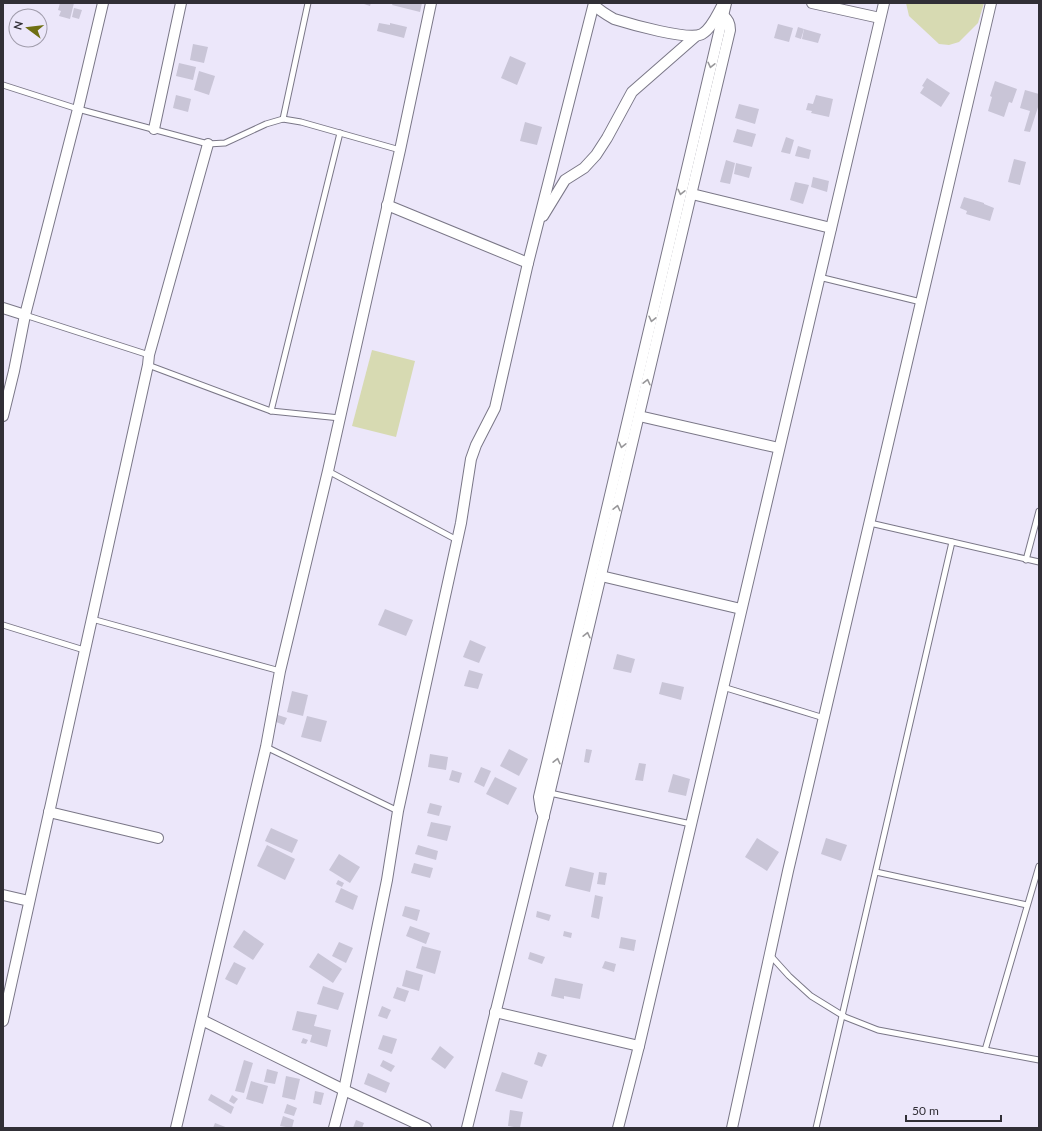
<svg xmlns="http://www.w3.org/2000/svg" width="1042" height="1131" font-family="Lato,sans-serif">
  <rect width="100%" height="100%" fill="#ece7fa"/>
  <g fill="#d7dab2">
    <polygon points="906,3 984,3 978,23 959,42 949,45 939,44 909,16"/>
    <polygon points="372,350 415,361 396,437 352,426"/>
  </g>
  <g fill="#c9c5d7">
    <polygon points="60,3 74,3 70,19 59,16 61,11 58,10"/>
    <polygon points="361,3 371,3 370,6"/>
    <polygon points="393,3 422,3 420,12 392,5"/>
    <polygon points="74,8 82,10 79,19 72,17"/>
    <polygon points="379,23 390,25 390,23 407,27 404,38 377,31"/>
    <polygon points="778,24 793,28 789,42 774,38"/>
    <polygon points="798,27 804,29 801,39 795,37"/>
    <polygon points="804,29 821,34 818,43 802,39"/>
    <polygon points="193,44 208,47 204,63 190,60"/>
    <polygon points="510,56 526,63 517,85 501,78"/>
    <polygon points="179,63 196,67 193,80 176,76"/>
    <polygon points="199,71 215,76 209,95 194,90"/>
    <polygon points="927,78 950,93 941,107 920,93 924,87 922,86"/>
    <polygon points="995,81 1017,89 1012,103 1009,102 1004,117 988,111 992,97 990,96"/>
    <polygon points="1025,90 1039,94 1039,104 1030,132 1024,131 1030,111 1020,108"/>
    <polygon points="176,95 191,99 188,112 173,108"/>
    <polygon points="816,95 833,99 829,117 811,113 812,111 806,110 808,103 813,104"/>
    <polygon points="739,104 759,109 755,124 735,118"/>
    <polygon points="525,122 542,127 537,145 520,141"/>
    <polygon points="737,129 756,134 752,147 733,142"/>
    <polygon points="786,137 794,140 790,154 781,152"/>
    <polygon points="798,146 811,150 809,159 795,156"/>
    <polygon points="1014,159 1026,162 1020,185 1008,182"/>
    <polygon points="726,160 735,163 730,184 720,182"/>
    <polygon points="736,163 752,167 749,178 734,174"/>
    <polygon points="813,177 829,181 827,192 811,187"/>
    <polygon points="795,182 809,185 803,204 790,200"/>
    <polygon points="964,197 984,203 984,204 994,208 990,221 966,214 967,211 960,208"/>
    <polygon points="385,609 413,620 406,636 378,625"/>
    <polygon points="470,640 486,647 479,663 463,657"/>
    <polygon points="617,654 635,659 631,673 613,669"/>
    <polygon points="469,670 483,674 478,689 464,686"/>
    <polygon points="662,682 684,687 681,700 659,694"/>
    <polygon points="292,691 308,695 303,716 287,712"/>
    <polygon points="278,715 287,718 284,725 276,722"/>
    <polygon points="307,716 327,721 321,742 301,737"/>
    <polygon points="509,749 528,759 519,776 500,766"/>
    <polygon points="586,749 592,750 589,763 584,762"/>
    <polygon points="430,754 448,757 446,770 428,767"/>
    <polygon points="639,763 646,764 643,781 635,780"/>
    <polygon points="481,767 491,771 484,787 474,782"/>
    <polygon points="452,770 462,773 459,783 449,780"/>
    <polygon points="673,774 690,779 686,796 668,792"/>
    <polygon points="495,777 517,788 508,805 486,794"/>
    <polygon points="430,803 442,806 439,816 427,813"/>
    <polygon points="431,822 451,826 447,841 427,836"/>
    <polygon points="271,828 298,840 292,853 265,841"/>
    <polygon points="757,838 779,852 767,871 745,857"/>
    <polygon points="826,838 847,845 841,861 821,854"/>
    <polygon points="267,845 295,859 285,880 257,866"/>
    <polygon points="418,845 438,851 436,860 415,854"/>
    <polygon points="339,854 360,867 350,883 329,870"/>
    <polygon points="414,863 433,868 430,878 411,873"/>
    <polygon points="570,867 594,873 590,892 565,886"/>
    <polygon points="599,872 607,873 605,885 597,884"/>
    <polygon points="338,880 344,883 342,887 336,884"/>
    <polygon points="341,888 358,896 353,910 335,902"/>
    <polygon points="595,895 603,897 599,919 591,917"/>
    <polygon points="405,906 420,910 417,921 402,916"/>
    <polygon points="537,911 551,915 549,921 536,917"/>
    <polygon points="410,926 430,933 426,944 406,936"/>
    <polygon points="244,930 264,944 253,960 233,947"/>
    <polygon points="564,931 572,933 571,938 563,936"/>
    <polygon points="621,937 636,940 634,951 619,948"/>
    <polygon points="339,942 353,948 346,963 332,956"/>
    <polygon points="422,946 441,951 435,974 416,968"/>
    <polygon points="530,952 545,957 542,964 528,959"/>
    <polygon points="318,953 342,969 333,983 309,967"/>
    <polygon points="605,961 616,964 614,972 602,968"/>
    <polygon points="234,962 246,968 237,985 225,979"/>
    <polygon points="406,970 423,975 419,991 402,986"/>
    <polygon points="555,978 583,984 580,999 564,996 564,999 551,996"/>
    <polygon points="323,986 344,993 338,1010 317,1004"/>
    <polygon points="397,987 409,991 405,1002 393,998"/>
    <polygon points="382,1006 391,1010 387,1019 378,1016"/>
    <polygon points="297,1011 317,1015 314,1026 331,1030 327,1047 310,1042 312,1035 292,1030"/>
    <polygon points="383,1035 397,1039 392,1054 378,1049"/>
    <polygon points="303,1038 308,1040 306,1044 301,1043"/>
    <polygon points="440,1046 454,1057 445,1069 431,1059"/>
    <polygon points="538,1052 547,1055 542,1067 534,1064"/>
    <polygon points="244,1060 253,1063 244,1093 235,1091"/>
    <polygon points="383,1060 395,1066 391,1072 380,1066"/>
    <polygon points="267,1069 278,1072 275,1084 264,1082"/>
    <polygon points="502,1072 528,1081 522,1099 495,1091"/>
    <polygon points="368,1073 390,1083 386,1093 364,1084"/>
    <polygon points="286,1076 300,1079 295,1100 282,1097"/>
    <polygon points="251,1081 268,1086 263,1104 246,1099"/>
    <polygon points="315,1091 324,1093 321,1105 313,1103"/>
    <polygon points="211,1094 234,1107 231,1114 208,1100"/>
    <polygon points="232,1095 238,1099 234,1104 229,1101"/>
    <polygon points="287,1104 297,1108 294,1116 284,1113"/>
    <polygon points="510,1110 523,1112 520,1128 508,1126"/>
    <polygon points="283,1116 294,1120 292,1128 280,1126"/>
    <polygon points="356,1120 364,1123 362,1128 353,1128"/>
    <polygon points="215,1123 228,1128 213,1128"/>
  </g>
  <g fill="none" stroke-linecap="round" stroke-linejoin="round">
    <defs>
      <g id="service">
        <polyline points="3,85 78,109 208,144 225,143 266,124 283,119 301,122 400,150"/>
        <polyline points="283,119 308,3"/>
        <polyline points="819,277 921,302"/>
        <polyline points="25,315 149,355"/>
        <polyline points="148,365 271,411 340,418"/>
        <polyline points="271,411 340,133"/>
        <polyline points="328,471 457,540"/>
        <polyline points="870,523 1039,562"/>
        <polyline points="1026,560 1039,511"/>
        <polyline points="92,619 280,671"/>
        <polyline points="3,625 84,650"/>
        <polyline points="723,687 824,718"/>
        <polyline points="266,747 398,811"/>
        <polyline points="550,793 691,824"/>
        <polyline points="876,872 1027,905"/>
        <polyline points="770,955 789,976 811,996 845,1017 878,1030 1039,1060"/>
        <polyline points="985,1050 1039,866"/>
        <polyline points="816,1128 952,542"/>
      </g>
      <g id="minor">
        <polyline points="812,3 880,18"/>
        <path d="M 594,5 C 600,11 607,15 614,19 C 630,24 689,41 702,34 C 711,29 717,15 722,6"/>
        <polyline points="154,129 181,3"/>
        <polyline points="692,194 831,228"/>
        <polyline points="387,205 528,263"/>
        <polyline points="543,216 565,180 584,168 596,155 607,138 632,92 696,36"/>
        <polyline points="3,308 25,315"/>
        <polyline points="3,416 14,371 25,315 78,109 103,3"/>
        <polyline points="639,416 779,448"/>
        <polyline points="601,576 741,609"/>
        <polyline points="49,812 158,838"/>
        <polyline points="544,817 541,810 539,797 726,3"/>
        <polyline points="3,895 29,901"/>
        <polyline points="495,1012 639,1046"/>
        <polyline points="202,1020 344,1090 426,1128"/>
        <polyline points="3,1021 148,365 149,355 208,144"/>
        <polyline points="176,1128 266,747 280,671 328,471 400,150 431,3"/>
        <polyline points="334,1128 344,1090 387,880 398,811 461,523 471,459 476,445 495,408 528,263 594,3"/>
        <path d="M 467,1128 L 548,799 L 730,30 C 730,23 728,20 723,15"/>
        <polyline points="618,1128 639,1046 884,3"/>
        <polyline points="732,1128 788,871 991,3"/>
      </g>
    </defs>
    <use href="#service" stroke="#7a7787" stroke-width="7"/>
    <use href="#minor" stroke="#7a7787" stroke-width="12"/>
    <use href="#service" stroke="#fff" stroke-width="5"/>
    <use href="#minor" stroke="#fff" stroke-width="10"/>
  </g>
  <defs><path id="oneway-chevron" d="M-2-3.5L2.5 0L-2 3.5" fill="none" stroke-width="1.6" stroke-linecap="round" stroke-linejoin="round"/></defs>
  <g stroke="#98979a">
    <use href="#oneway-chevron" transform="translate(711 65) rotate(103)"/>
    <use href="#oneway-chevron" transform="translate(681 192) rotate(103)"/>
    <use href="#oneway-chevron" transform="translate(652 319) rotate(103)"/>
    <use href="#oneway-chevron" transform="translate(647 382) rotate(-77)"/>
    <use href="#oneway-chevron" transform="translate(622 445) rotate(103)"/>
    <use href="#oneway-chevron" transform="translate(617 508) rotate(-77)"/>
    <use href="#oneway-chevron" transform="translate(587 635) rotate(-77)"/>
    <use href="#oneway-chevron" transform="translate(557 761) rotate(-77)"/>
  </g>
  <rect width="1042" height="1131" fill="none" stroke="#312f36" stroke-width="8"/>
  <g transform="translate(28 28) rotate(285)"><circle r="19" fill="#ece7fa" stroke="#a19dac"/>
  <path d="M0-3L7 15L0 10L-7 15Z" fill="#6f6f13"/>
  <text y="-6" font-size="11" font-weight="bold" text-anchor="middle" fill="#312f36">N</text>
  </g>
  <path d="M906 1115v6h95v-6" fill="none" stroke="#312f36" stroke-width="2"/>
  <text x="912" y="1115" font-size="12" fill="#312f36" stroke="#ece7fa" stroke-width="3" paint-order="stroke">50 m</text>
</svg>
